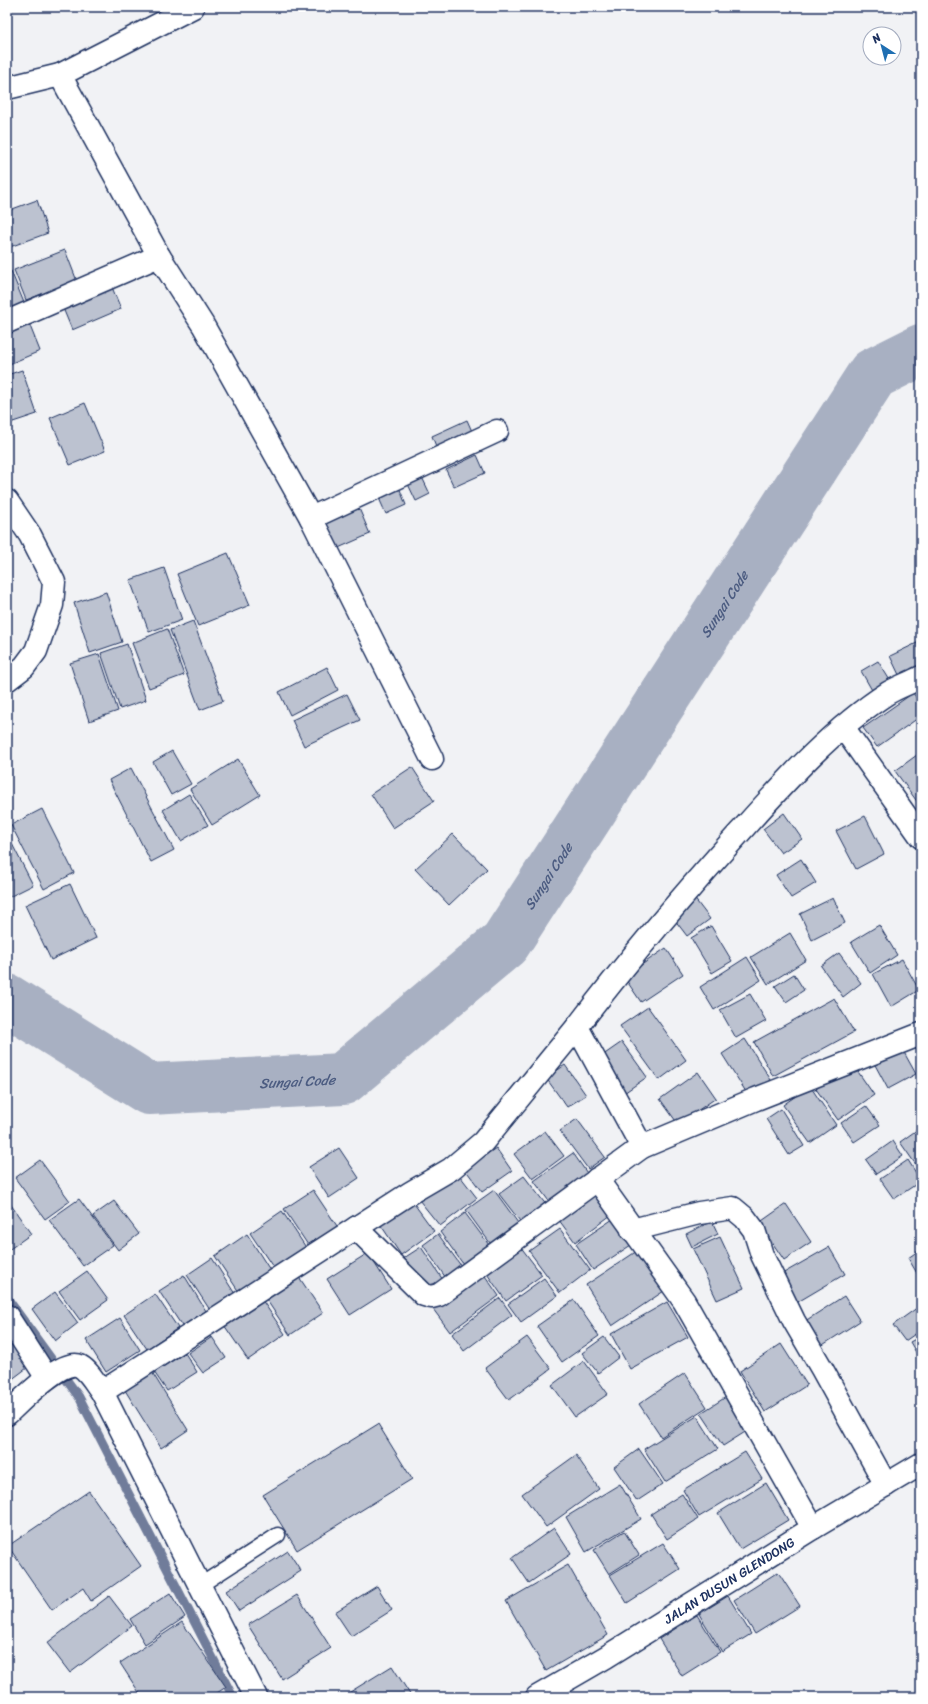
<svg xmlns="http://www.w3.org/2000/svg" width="928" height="1704" font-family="Sriracha,sans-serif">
  <rect width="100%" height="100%" fill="#f1f2f5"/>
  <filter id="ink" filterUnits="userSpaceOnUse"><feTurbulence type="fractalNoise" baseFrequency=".025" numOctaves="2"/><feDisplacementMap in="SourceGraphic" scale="8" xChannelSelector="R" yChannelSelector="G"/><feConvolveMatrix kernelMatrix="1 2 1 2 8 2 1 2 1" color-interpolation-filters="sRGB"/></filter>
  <g filter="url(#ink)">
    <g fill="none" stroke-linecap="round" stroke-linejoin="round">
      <polyline stroke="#707c9a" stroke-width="9" points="7,1298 79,1397 233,1697"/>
      <path stroke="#a8b0c2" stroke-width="52" id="s1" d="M 7,1000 L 149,1089 L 343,1079 L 505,943 L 873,374 L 921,350"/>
    </g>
    <g fill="#bcc2d0" stroke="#1b2f5e">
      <polygon points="37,200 48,233 7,248 7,211"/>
      <polygon points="65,250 77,281 26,300 14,270"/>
      <polygon points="11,271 27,310 7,318 7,273"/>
      <polygon points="109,280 121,309 72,330 60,301"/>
      <polygon points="28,321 40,351 7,365 7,330"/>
      <polygon points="22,370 37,414 7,424 7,375"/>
      <polygon points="85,403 105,451 70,465 50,418"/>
      <polygon points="467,420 475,438 439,454 432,436"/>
      <polygon points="477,455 485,473 454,487 446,470"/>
      <polygon points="421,475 430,494 416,501 407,482"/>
      <polygon points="399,487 406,505 386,514 378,496"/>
      <polygon points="358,506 370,534 336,549 324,521"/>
      <polygon points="228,553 250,605 198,626 177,574"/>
      <polygon points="164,568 182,620 149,632 130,580"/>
      <polygon points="106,592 122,642 90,653 74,603"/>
      <polygon points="193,621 223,701 200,710 170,630"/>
      <polygon points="167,629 184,675 149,688 132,643"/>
      <polygon points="921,641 921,669 901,679 890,656"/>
      <polygon points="127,644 146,700 120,709 101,653"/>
      <polygon points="99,654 118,711 89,721 70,663"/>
      <polygon points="878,661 891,682 873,692 861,671"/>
      <polygon points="327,667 338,690 290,715 279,692"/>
      <polygon points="913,693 921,704 921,716 877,747 863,728"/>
      <polygon points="347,694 360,720 304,746 292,720"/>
      <polygon points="172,751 191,784 171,795 153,762"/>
      <polygon points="921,752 921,807 895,771"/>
      <polygon points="238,759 260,795 212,825 190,789"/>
      <polygon points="412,767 434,801 393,828 371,794"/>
      <polygon points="131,768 174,850 151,862 109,780"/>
      <polygon points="189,794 208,825 181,841 163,810"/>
      <polygon points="42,809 74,873 44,889 11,825"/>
      <polygon points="784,813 802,839 781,853 763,829"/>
      <polygon points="865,816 884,854 856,869 836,831"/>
      <polygon points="7,834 33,885 7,898"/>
      <polygon points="453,834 487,869 449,905 415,869"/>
      <polygon points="801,859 816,883 791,898 776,875"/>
      <polygon points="70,884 96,938 51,960 25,905"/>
      <polygon points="694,898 710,919 687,936 671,915"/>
      <polygon points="833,898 845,923 812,940 800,914"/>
      <polygon points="879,925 897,955 870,973 851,942"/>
      <polygon points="711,926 732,961 712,973 691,938"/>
      <polygon points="790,933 806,960 768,984 751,957"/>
      <polygon points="666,948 683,974 641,1002 624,977"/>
      <polygon points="839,953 861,983 843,997 821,966"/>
      <polygon points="747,957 761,980 714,1010 700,987"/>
      <polygon points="902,959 919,990 891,1007 873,974"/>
      <polygon points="794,974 804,990 786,1002 775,986"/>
      <polygon points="750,994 766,1021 736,1038 720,1010"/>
      <polygon points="834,998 854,1032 773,1076 754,1042"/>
      <polygon points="648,1007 686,1060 659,1080 620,1026"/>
      <polygon points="745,1039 771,1080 748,1095 722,1054"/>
      <polygon points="622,1042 647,1077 624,1093 599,1058"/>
      <polygon points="901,1047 916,1074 888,1089 874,1063"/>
      <polygon points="852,1063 874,1095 838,1120 816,1089"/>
      <polygon points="565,1065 586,1095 567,1107 546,1078"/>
      <polygon points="698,1072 716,1098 678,1124 660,1099"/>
      <polygon points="810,1086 836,1125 810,1143 783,1105"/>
      <polygon points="866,1106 880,1125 854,1142 841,1123"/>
      <polygon points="781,1109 804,1146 789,1155 766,1119"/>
      <polygon points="577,1119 605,1157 588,1169 560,1131"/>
      <polygon points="921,1127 921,1172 900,1142"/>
      <polygon points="545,1131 564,1156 533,1179 514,1154"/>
      <polygon points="893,1141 903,1156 876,1174 866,1160"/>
      <polygon points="339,1148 359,1178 329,1198 309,1167"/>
      <polygon points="496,1148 512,1171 482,1192 465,1169"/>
      <polygon points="573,1153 589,1176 551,1204 534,1181"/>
      <polygon points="40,1160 70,1201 45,1219 15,1178"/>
      <polygon points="908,1160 921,1181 894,1199 880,1179"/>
      <polygon points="457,1172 477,1198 440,1226 419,1200"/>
      <polygon points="524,1176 547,1206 523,1225 499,1194"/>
      <polygon points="592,1189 611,1215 575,1242 556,1216"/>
      <polygon points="313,1190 339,1229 310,1248 284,1209"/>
      <polygon points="494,1190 521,1227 493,1247 466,1210"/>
      <polygon points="7,1199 31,1234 7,1251"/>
      <polygon points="79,1199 113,1245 83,1266 49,1220"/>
      <polygon points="114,1201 139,1234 118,1250 93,1216"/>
      <polygon points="412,1201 434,1231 401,1255 380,1224"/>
      <polygon points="786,1204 811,1242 784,1260 759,1223"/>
      <polygon points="282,1211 307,1249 275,1270 250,1233"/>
      <polygon points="465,1213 492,1249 466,1268 440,1232"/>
      <polygon points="613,1219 631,1245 593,1270 576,1244"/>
      <polygon points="712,1221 718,1234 692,1247 686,1234"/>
      <polygon points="560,1229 590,1270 560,1293 529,1251"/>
      <polygon points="247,1234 270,1270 239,1292 215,1256"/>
      <polygon points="438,1234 464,1270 448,1281 423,1245"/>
      <polygon points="720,1237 744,1288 717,1300 693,1249"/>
      <polygon points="520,1246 542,1275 506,1301 485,1271"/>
      <polygon points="421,1247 445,1283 430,1294 404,1258"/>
      <polygon points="829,1247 845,1274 791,1306 775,1278"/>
      <polygon points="921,1249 921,1280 908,1258"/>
      <polygon points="637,1251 664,1291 612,1326 586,1285"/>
      <polygon points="368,1253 391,1289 350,1315 327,1279"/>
      <polygon points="212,1258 235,1294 210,1310 187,1275"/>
      <polygon points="87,1271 108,1300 80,1320 59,1291"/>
      <polygon points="483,1273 499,1296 450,1332 433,1309"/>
      <polygon points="184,1275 206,1311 182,1326 159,1291"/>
      <polygon points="299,1277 323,1313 290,1335 266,1299"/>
      <polygon points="544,1278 557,1296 521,1322 508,1304"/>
      <polygon points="55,1292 78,1323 55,1341 32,1309"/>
      <polygon points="155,1294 178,1328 147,1349 124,1315"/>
      <polygon points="844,1296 860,1321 818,1348 802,1323"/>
      <polygon points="500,1298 512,1315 464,1351 452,1334"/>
      <polygon points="262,1300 285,1334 248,1360 224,1325"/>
      <polygon points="574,1300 599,1336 562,1362 537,1326"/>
      <polygon points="667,1302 688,1337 630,1369 611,1334"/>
      <polygon points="921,1305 921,1330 905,1341 893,1325"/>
      <polygon points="120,1318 140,1350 106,1372 86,1340"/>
      <polygon points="7,1324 35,1362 7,1383"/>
      <polygon points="921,1336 921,1361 910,1342"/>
      <polygon points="212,1337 226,1358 203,1373 188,1353"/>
      <polygon points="527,1337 551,1369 509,1400 485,1368"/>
      <polygon points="604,1337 619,1357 598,1373 582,1353"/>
      <polygon points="781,1344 807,1385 765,1412 740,1371"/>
      <polygon points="185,1353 197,1372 167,1391 154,1372"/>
      <polygon points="584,1361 608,1394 575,1417 552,1385"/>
      <polygon points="150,1369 188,1430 161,1448 123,1387"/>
      <polygon points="685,1373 707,1407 661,1437 639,1404"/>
      <polygon points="729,1395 750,1429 723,1446 701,1413"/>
      <polygon points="697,1416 718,1449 665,1482 644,1449"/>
      <polygon points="378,1424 412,1479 297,1550 263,1495"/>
      <polygon points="639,1449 663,1484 637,1501 614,1467"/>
      <polygon points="745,1452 762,1479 699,1517 683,1490"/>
      <polygon points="576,1455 599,1489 546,1527 522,1494"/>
      <polygon points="766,1483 788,1520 740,1549 718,1513"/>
      <polygon points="620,1484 641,1519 586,1552 566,1517"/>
      <polygon points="89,1491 141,1566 91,1601 83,1588 52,1610 8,1546"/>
      <polygon points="682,1494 698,1519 667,1539 651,1514"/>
      <polygon points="554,1528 571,1554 529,1583 512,1558"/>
      <polygon points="624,1531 639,1555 609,1574 594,1550"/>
      <polygon points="663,1543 680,1569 627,1603 610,1575"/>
      <polygon points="288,1551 301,1571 239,1611 226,1591"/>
      <polygon points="568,1565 608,1635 546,1671 506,1601"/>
      <polygon points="778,1572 800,1606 755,1634 734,1600"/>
      <polygon points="377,1586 392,1610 351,1636 335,1612"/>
      <polygon points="170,1593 185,1617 145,1644 130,1619"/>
      <polygon points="297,1595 331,1648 282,1679 248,1625"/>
      <polygon points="109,1596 132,1626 70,1673 47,1643"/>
      <polygon points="728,1596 751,1634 722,1652 699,1614"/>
      <polygon points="697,1615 720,1652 682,1676 659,1639"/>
      <polygon points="182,1622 226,1687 211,1697 142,1697 120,1663"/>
      <polygon points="392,1666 411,1696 409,1697 342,1697"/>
    </g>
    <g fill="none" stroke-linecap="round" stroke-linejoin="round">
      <defs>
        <polyline id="lane" points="199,1586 278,1535"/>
        <g id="street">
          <polyline points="60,75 159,256 203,325 311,518 432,759"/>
          <polyline points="7,88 60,75 193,7"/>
          <polyline points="7,322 159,256"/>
          <polyline points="7,501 30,535 54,582 52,605 36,651 24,667 7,680"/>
          <polyline points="311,518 497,431"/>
          <polyline points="843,727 921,837"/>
          <path d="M 642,1147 L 577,1027 C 629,959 683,895 740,832 C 785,782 832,729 888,693 C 898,687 910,683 921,677"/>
          <polyline points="597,1179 684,1301 813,1528"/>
          <polyline points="356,1228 424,1295 431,1297 439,1295 642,1147 756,1099 921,1034"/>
          <polyline points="632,1230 699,1213 733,1208 745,1218 754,1230 762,1255 794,1321 822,1369 886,1485"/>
          <polyline points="7,1316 47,1378"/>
          <polyline points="102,1392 410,1193 451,1169 483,1142 577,1027"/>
          <path d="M 7,1414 C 20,1402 62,1358 80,1366 C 89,1371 96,1384 102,1392 L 256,1697"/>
          <path id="s2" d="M 537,1697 L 606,1657 L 813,1528 L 921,1464"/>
        </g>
      </defs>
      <use href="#lane" stroke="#1b2f5e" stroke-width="17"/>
      <use href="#street" stroke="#1b2f5e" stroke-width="25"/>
      <use href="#lane" stroke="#fff" stroke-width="14"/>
      <use href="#street" stroke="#fff" stroke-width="22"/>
    </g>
  </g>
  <g text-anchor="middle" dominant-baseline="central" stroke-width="3.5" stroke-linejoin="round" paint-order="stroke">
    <g font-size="13" fill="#1b2f5e" stroke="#fff">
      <text stroke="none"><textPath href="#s2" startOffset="225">JALAN DUSUN GLENDONG</textPath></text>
    </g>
    <g font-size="14" font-style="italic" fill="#4c5c81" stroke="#fff">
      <text stroke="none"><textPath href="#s1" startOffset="977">Sungai Code</textPath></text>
      <text stroke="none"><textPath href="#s1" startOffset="653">Sungai Code</textPath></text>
      <text stroke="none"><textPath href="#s1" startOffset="316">Sungai Code</textPath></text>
    </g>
  </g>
  <rect width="928" height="1704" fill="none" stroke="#fff" stroke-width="24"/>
  <rect x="12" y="12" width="904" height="1680" fill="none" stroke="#1b2f5e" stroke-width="1.5" filter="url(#ink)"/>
  <g transform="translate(882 46) rotate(324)"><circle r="19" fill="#ffffff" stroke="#a4acbf"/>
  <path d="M0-3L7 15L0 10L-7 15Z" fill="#1f6fb2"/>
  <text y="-6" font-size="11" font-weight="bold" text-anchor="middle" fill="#1b2f5e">N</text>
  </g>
</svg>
